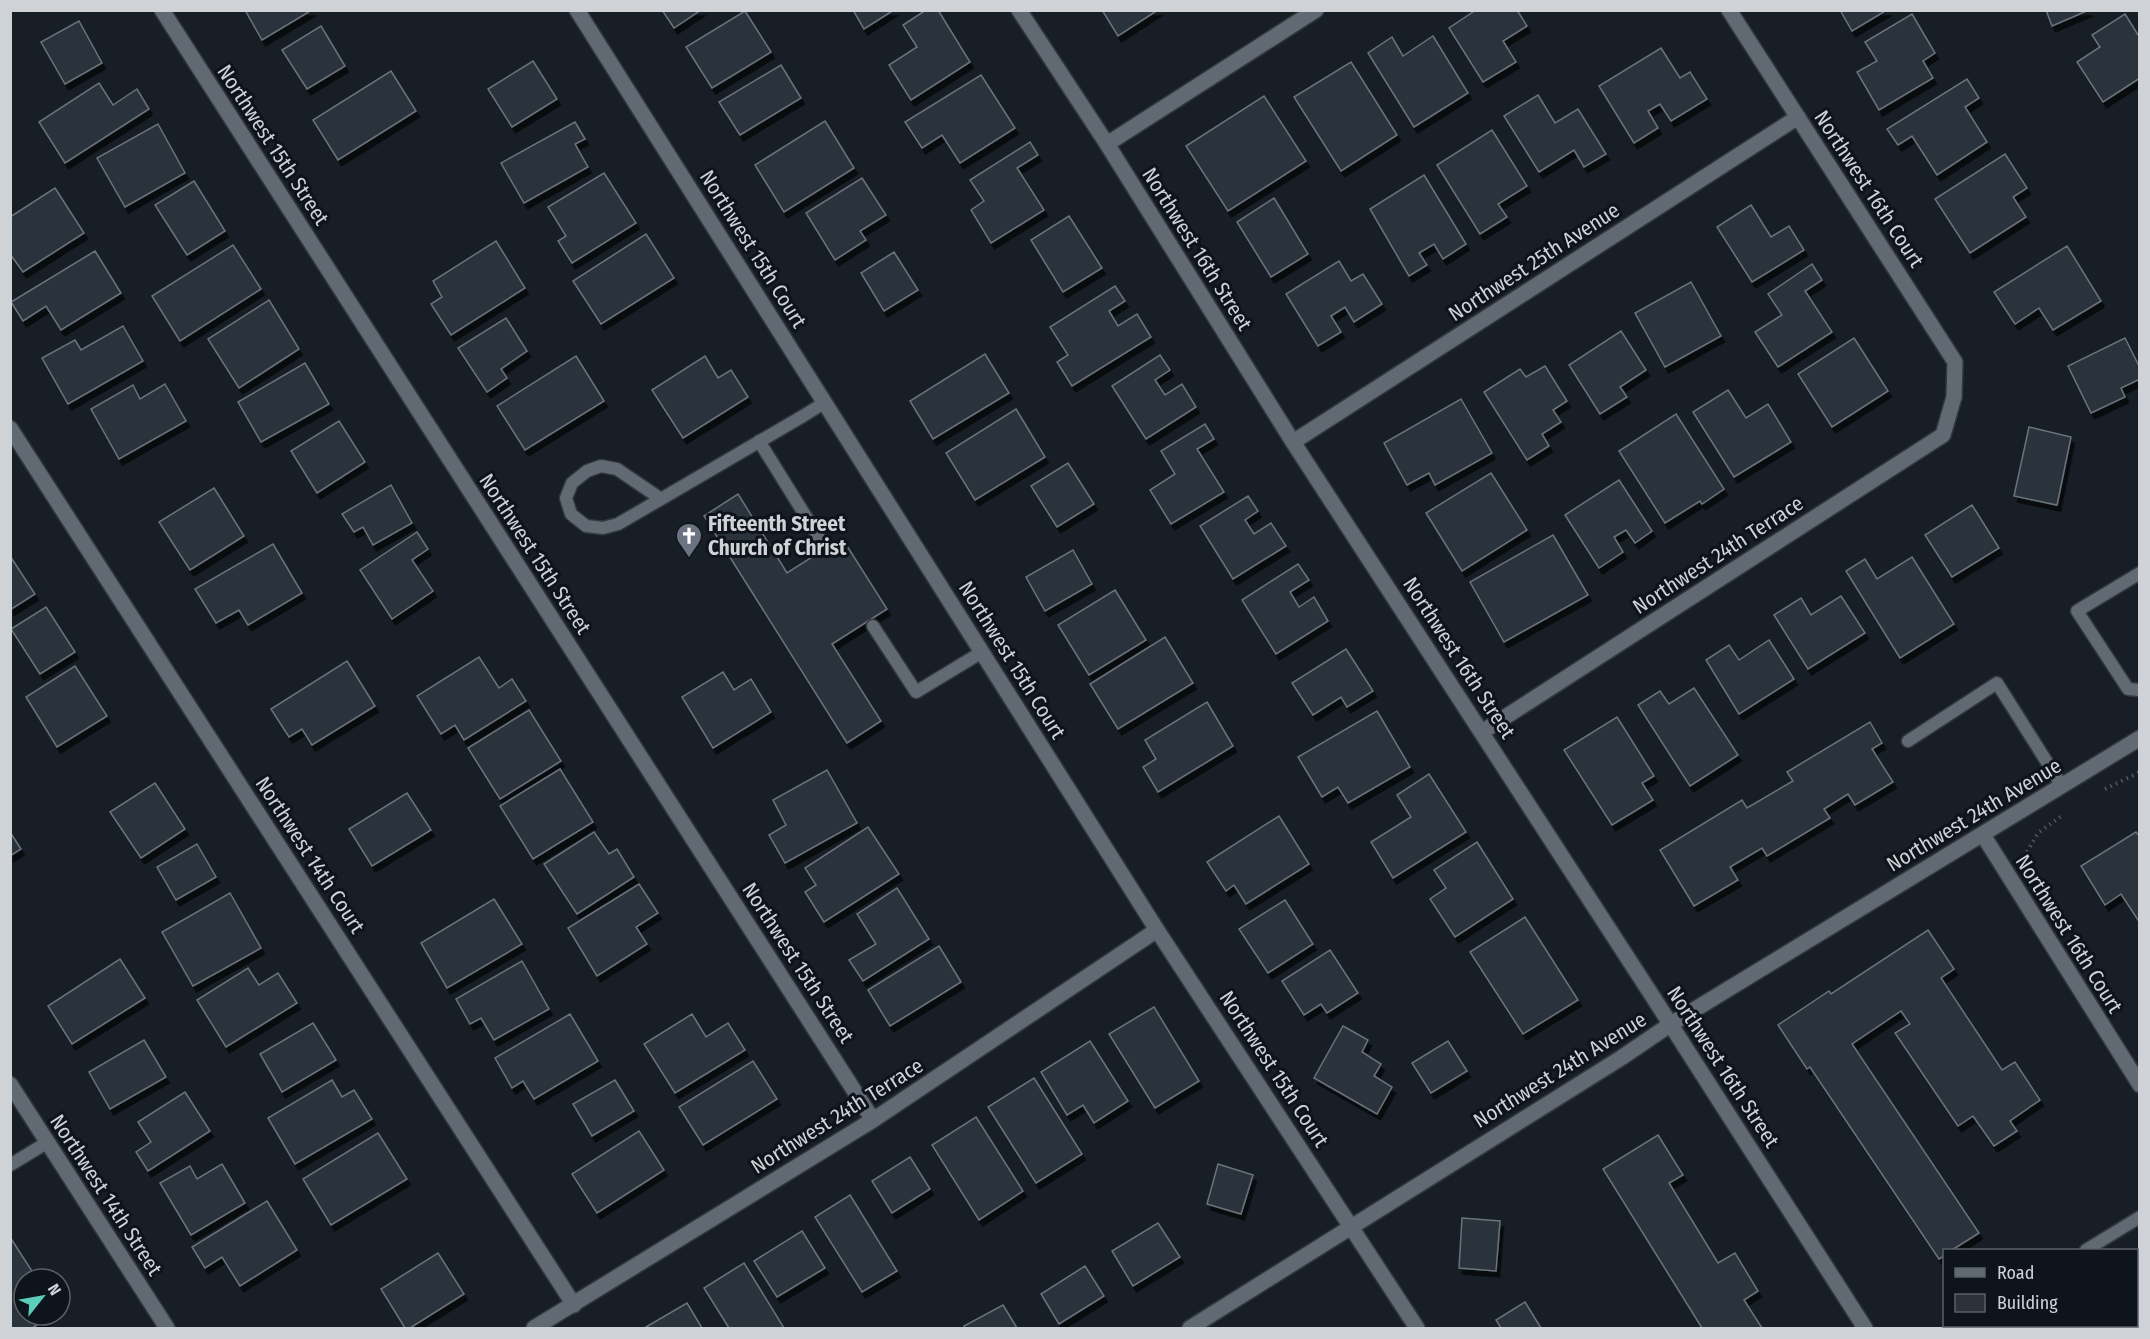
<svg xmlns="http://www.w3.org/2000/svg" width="2150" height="1339" font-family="'Fira Sans Condensed',sans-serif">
  <defs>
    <filter id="shadow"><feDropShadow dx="3.5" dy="6" stdDeviation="0" flood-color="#0009"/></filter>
  </defs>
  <rect width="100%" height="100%" fill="#171e25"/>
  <g fill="#2b323a" stroke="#6a727b" stroke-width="1.5" filter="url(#shadow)">
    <polygon points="245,10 312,10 262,40"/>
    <polygon points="662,10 701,10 674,28"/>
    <polygon points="853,10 894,10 864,29"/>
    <polygon points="926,10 938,10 970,62 911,100 889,65 917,47 903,25"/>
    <polygon points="1102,10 1158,10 1118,36"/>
    <polygon points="1476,10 1517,10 1527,26 1503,41 1516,62 1483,82 1449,28"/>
    <polygon points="1840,10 1887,10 1852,31"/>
    <polygon points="2046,10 2089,10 2052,26"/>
    <polygon points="745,11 771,52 712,88 686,47"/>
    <polygon points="1912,14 1935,53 1923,61 1933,78 1879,110 1857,72 1877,61 1865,42"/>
    <polygon points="2125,14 2140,38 2140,78 2103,102 2077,62 2100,47 2092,35"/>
    <polygon points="79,21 102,63 65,84 41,42"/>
    <polygon points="321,26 345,66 307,89 282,50"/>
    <polygon points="1433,36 1468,93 1414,127 1368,53 1392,37 1403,56"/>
    <polygon points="1661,48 1680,78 1690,72 1707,99 1671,121 1660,104 1648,111 1658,128 1634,143 1599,86"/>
    <polygon points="533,61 557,99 512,127 488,89"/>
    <polygon points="1351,62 1397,135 1341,171 1294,97"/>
    <polygon points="781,65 801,98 740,135 719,102"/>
    <polygon points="391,71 416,111 338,160 313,120"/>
    <polygon points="981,75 1015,128 960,163 942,135 922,148 905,122"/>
    <polygon points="1967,79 1979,98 1965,107 1987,142 1937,175 1912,136 1898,145 1887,129"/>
    <polygon points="99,83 113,105 137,89 149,109 65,163 39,122"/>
    <polygon points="1538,95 1555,123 1578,109 1606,154 1584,167 1574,150 1539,172 1504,116"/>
    <polygon points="1264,96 1306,161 1228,211 1186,146"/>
    <polygon points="825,121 854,168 784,212 755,165"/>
    <polygon points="575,122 585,139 575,144 588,167 524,203 501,163"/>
    <polygon points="158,124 185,173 125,207 97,158"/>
    <polygon points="1492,130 1527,186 1498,204 1507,217 1480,234 1437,165"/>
    <polygon points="1030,142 1038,155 1017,168 1044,210 991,243 971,210 984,201 970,180"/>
    <polygon points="2005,154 2027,188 2013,197 2026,217 1970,253 1935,199"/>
    <polygon points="604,173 636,223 572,263 558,241 566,236 548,207"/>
    <polygon points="1424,175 1466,244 1443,259 1434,244 1419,253 1427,265 1409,276 1370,209"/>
    <polygon points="862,178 886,215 860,231 866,240 835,260 806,213"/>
    <polygon points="194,181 225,231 187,255 155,205"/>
    <polygon points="55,188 84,233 23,272 10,254 10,217"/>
    <polygon points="1274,198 1308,254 1271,277 1237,222"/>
    <polygon points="1751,205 1771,237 1789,226 1804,250 1752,282 1717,227"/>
    <polygon points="1069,216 1102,268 1063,292 1031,240"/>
    <polygon points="646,234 674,278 601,324 573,281"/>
    <polygon points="496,241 525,288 451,335 431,304 442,297 433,281"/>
    <polygon points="233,245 261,289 180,341 152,296"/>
    <polygon points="2067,246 2101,301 2053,330 2039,308 2015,324 1994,292"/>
    <polygon points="95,251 121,293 61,330 46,306 23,321 11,302"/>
    <polygon points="894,252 918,290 884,311 861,273"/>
    <polygon points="1339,261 1351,281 1363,274 1382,304 1354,322 1345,307 1331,316 1341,332 1318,346 1286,294"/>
    <polygon points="1812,264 1822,280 1805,291 1832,332 1778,367 1755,332 1782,315 1768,294"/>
    <polygon points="1691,282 1721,336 1665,367 1635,313"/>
    <polygon points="1115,286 1125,301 1109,311 1118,326 1137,314 1151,337 1072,386 1057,362 1068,355 1050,327"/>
    <polygon points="269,300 299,349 239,388 208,339"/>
    <polygon points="506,318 527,351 501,369 507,378 487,392 458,348"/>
    <polygon points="123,326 143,361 68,404 42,358 75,340 81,350"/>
    <polygon points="1621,331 1646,370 1620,387 1627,397 1600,414 1569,365"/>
    <polygon points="1854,338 1888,391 1832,427 1798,374"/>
    <polygon points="2125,338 2140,368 2140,379 2121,388 2125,397 2091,413 2068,366"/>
    <polygon points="985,354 1009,393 933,439 910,401"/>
    <polygon points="1160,355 1170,370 1155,380 1165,395 1182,384 1196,407 1146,439 1112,386"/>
    <polygon points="576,356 604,401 525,450 497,406"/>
    <polygon points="705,356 718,378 731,370 748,397 683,438 652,390"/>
    <polygon points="305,363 329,404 261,442 238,402"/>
    <polygon points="1545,366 1567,401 1553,410 1561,422 1542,434 1549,446 1527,460 1484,392 1520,369 1526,377"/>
    <polygon points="165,384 186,421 119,459 91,409 133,385 140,399"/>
    <polygon points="1728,390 1746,418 1768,404 1791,442 1734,477 1693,412"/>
    <polygon points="1461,399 1492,453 1435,485 1429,473 1407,485 1384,443"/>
    <polygon points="1016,409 1045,457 975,500 946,453"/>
    <polygon points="1676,414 1724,489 1702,504 1700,501 1665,523 1619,451"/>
    <polygon points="339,421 365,462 317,493 291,451"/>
    <polygon points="1205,424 1214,439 1197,449 1224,492 1171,524 1150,490 1175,474 1161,451"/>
    <polygon points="2029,427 2071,437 2057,505 2014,496"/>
    <polygon points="1068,463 1094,504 1057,527 1031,486"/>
    <polygon points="1491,473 1527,530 1462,571 1426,513"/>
    <polygon points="1619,480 1652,531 1635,543 1626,530 1614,537 1623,552 1599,568 1565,515"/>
    <polygon points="391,485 412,523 373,545 363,527 354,532 342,514"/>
    <polygon points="214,488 244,536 190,570 159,522"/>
    <polygon points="738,494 787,573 842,538 887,609 832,644 881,721 847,743 704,516"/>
    <polygon points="1248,496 1258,511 1245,520 1254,534 1271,523 1286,546 1233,579 1200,526"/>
    <polygon points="1972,505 1999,548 1952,577 1925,535"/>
    <polygon points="417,532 428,549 412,560 433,591 392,619 360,570"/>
    <polygon points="1553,535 1588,595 1504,642 1470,582"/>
    <polygon points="273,544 302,593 248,625 239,610 216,623 195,589"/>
    <polygon points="1073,550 1092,584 1045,611 1026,577"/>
    <polygon points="10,556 35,594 10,610"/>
    <polygon points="1912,557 1954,624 1900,658 1846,571 1865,559 1877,579"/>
    <polygon points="1298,564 1309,580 1290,592 1299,607 1314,597 1328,621 1276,654 1242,600"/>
    <polygon points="1115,590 1146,640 1089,675 1058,625"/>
    <polygon points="1841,596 1865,633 1808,669 1774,615 1801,598 1811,615"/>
    <polygon points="46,607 75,652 40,674 11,629"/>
    <polygon points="1165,637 1193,683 1118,729 1090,684"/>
    <polygon points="1769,640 1794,679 1739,714 1706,660 1729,645 1739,660"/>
    <polygon points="1346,649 1373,691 1347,707 1341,697 1313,715 1292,683"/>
    <polygon points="479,657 499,688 512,679 526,701 464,740 455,725 441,734 417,696"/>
    <polygon points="347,661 375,706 312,745 302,729 289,737 271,709"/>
    <polygon points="75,666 107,716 57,747 26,697"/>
    <polygon points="723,672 734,690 751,679 771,712 713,748 682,697"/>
    <polygon points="1694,688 1738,755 1690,786 1638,705 1660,691 1669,704"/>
    <polygon points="1207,702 1233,746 1158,792 1143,767 1156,759 1145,740"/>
    <polygon points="529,710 561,761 500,799 468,748"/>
    <polygon points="1377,711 1410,767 1348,803 1338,787 1322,797 1298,757"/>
    <polygon points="1617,717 1654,776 1642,783 1653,800 1612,825 1564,750"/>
    <polygon points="1870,722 1882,743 1872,749 1893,782 1855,805 1848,794 1824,809 1830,818 1767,856 1762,848 1730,867 1738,880 1694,906 1660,850 1742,800 1747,808 1793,781 1787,772"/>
    <polygon points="560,769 593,822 533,859 500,806"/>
    <polygon points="827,770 857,823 785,863 769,835 786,825 773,800"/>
    <polygon points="1429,774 1466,832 1393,878 1371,842 1411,817 1397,795"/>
    <polygon points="155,783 185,829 141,858 110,812"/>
    <polygon points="407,793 431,830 372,866 349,829"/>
    <polygon points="1279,816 1309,864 1246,904 1234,885 1226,891 1207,862"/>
    <polygon points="868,827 899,874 824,922 805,892 816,885 805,868"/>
    <polygon points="10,832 21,849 10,856"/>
    <polygon points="594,832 609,854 617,849 634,877 577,914 544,864"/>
    <polygon points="2136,832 2140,837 2140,923 2121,894 2105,905 2081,866"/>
    <polygon points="1477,842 1513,899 1455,937 1430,899 1446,888 1434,870"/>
    <polygon points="197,844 216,877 176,900 157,867"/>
    <polygon points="639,884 658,913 636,927 647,944 597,976 568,928"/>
    <polygon points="897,888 929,939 863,981 849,960 876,944 857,914"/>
    <polygon points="230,893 261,948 193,986 162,932"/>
    <polygon points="494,899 522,944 447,988 421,943"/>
    <polygon points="1285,900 1313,944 1268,973 1239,929"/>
    <polygon points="1525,917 1578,1000 1523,1034 1470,952"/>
    <polygon points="1928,930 1954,969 1941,978 2002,1070 2015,1062 2040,1100 2010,1121 2017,1131 1994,1146 1973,1116 1958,1126 1895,1033 1910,1024 1901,1011 1852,1044 1979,1233 1952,1250 1944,1250 1944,1256 1939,1259 1810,1067 1807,1069 1778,1025 1829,991 1831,994"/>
    <polygon points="939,946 961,982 890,1026 868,990"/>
    <polygon points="1330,950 1358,993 1327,1013 1321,1004 1304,1015 1282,981"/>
    <polygon points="120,959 145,998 72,1044 48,1006"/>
    <polygon points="522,961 549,1009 494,1040 481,1018 470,1024 456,999"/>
    <polygon points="248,968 259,985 278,973 297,1003 226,1047 197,1000"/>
    <polygon points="1154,1007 1199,1081 1155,1108 1109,1034"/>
    <polygon points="570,1014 598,1061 534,1099 523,1081 512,1088 495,1058"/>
    <polygon points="692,1014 706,1037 728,1023 745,1050 675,1093 644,1044"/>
    <polygon points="313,1023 336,1060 282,1092 260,1054"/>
    <polygon points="1343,1026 1368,1040 1362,1052 1381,1064 1374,1076 1392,1087 1377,1114 1314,1078"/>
    <polygon points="144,1040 166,1077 110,1109 89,1072"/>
    <polygon points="1090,1041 1128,1101 1094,1123 1083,1105 1067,1115 1041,1072"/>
    <polygon points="1448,1041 1467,1071 1431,1093 1412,1063"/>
    <polygon points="753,1061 777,1099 703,1145 679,1107"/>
    <polygon points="1034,1078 1082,1154 1036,1183 988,1107"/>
    <polygon points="332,1080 342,1097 354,1090 372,1119 295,1164 268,1118"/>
    <polygon points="615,1080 634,1111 592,1136 573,1104"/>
    <polygon points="185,1092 210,1131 148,1171 136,1152 151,1142 138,1122"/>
    <polygon points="976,1117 1023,1191 979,1220 932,1145"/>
    <polygon points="639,1131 664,1170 597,1213 572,1174"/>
    <polygon points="378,1133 407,1179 331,1225 303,1179"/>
    <polygon points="1658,1135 1683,1175 1669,1183 1718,1263 1735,1253 1758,1291 1744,1300 1762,1328 1702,1328 1603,1169"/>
    <polygon points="910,1157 930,1189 892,1213 872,1181"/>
    <polygon points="222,1164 245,1203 191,1235 160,1183 190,1166 197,1179"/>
    <polygon points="1218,1164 1253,1175 1241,1214 1207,1204"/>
    <polygon points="850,1195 897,1271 862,1292 815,1217"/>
    <polygon points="267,1201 297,1250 240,1286 222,1257 205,1268 192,1247"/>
    <polygon points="1462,1218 1500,1221 1496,1271 1459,1268"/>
    <polygon points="1158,1223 1180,1257 1133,1286 1112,1251"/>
    <polygon points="802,1231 825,1268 777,1297 754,1261"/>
    <polygon points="10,1237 37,1279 24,1279 24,1315 54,1315 32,1328 10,1328"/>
    <polygon points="438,1253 464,1294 410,1328 405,1328 381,1289"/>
    <polygon points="744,1263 784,1328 729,1328 704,1288"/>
    <polygon points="1085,1266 1104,1296 1059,1324 1041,1294"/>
    <polygon points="1525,1302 1541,1328 1501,1328 1496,1320"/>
    <polygon points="687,1303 702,1328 647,1328 646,1327"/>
    <polygon points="1003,1305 1017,1328 965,1328 964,1326"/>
  </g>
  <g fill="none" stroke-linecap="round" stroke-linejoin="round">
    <defs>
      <g id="service">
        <polyline points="759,441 823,544"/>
        <polyline points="661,499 617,469 601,466 587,471 572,483 566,498 571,514 586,526 603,528 618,524 661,499 803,416 824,403"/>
        <polyline points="2140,573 2077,611 2128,689 2140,690"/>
        <polyline points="873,626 916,692 982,652"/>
        <polyline points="1908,741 1997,683 2062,786"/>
        <polyline points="10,1165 48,1142"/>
        <polyline points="2086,1250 2140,1217"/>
        <polyline points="1962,1328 1967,1326"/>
      </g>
      <g id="minor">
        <polyline points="162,10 873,1120"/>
        <polyline points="577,10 1157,930 1417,1328"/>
        <polyline points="1019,10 1107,144 1293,442 1653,997 1865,1328"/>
        <polyline points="1107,144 1316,10"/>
        <polyline points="10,428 574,1305"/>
        <polyline points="1293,442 1798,117"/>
        <polyline points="1482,732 1943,435 1954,397 1955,362 1729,10"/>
        <polyline points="1983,835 2140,1085"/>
        <polyline points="10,1084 167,1328"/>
        <polyline points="534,1328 873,1120 1157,930"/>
        <polyline points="1190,1328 1621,1058 1671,1024 2140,738"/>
      </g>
    </defs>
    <use href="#service" stroke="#34393e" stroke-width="15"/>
    <use href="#minor" stroke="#34393e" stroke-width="18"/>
    <g stroke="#52585f" stroke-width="4" stroke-dasharray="1.5 4.5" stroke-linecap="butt">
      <polyline points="2105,789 2140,772"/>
      <polyline points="2024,857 2038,833 2063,815"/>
    </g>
    <use href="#service" stroke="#616972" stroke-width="12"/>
    <use href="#minor" stroke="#616972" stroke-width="15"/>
  </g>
  <defs>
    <symbol id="church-pin" viewBox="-11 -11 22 30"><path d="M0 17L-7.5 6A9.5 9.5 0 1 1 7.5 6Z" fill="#6b7280" stroke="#0e141b"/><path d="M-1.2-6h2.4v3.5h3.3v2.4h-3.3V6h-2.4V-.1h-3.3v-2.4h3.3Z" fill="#fff"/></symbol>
  </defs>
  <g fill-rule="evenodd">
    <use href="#church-pin" x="674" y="521" width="30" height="40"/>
  </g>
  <g text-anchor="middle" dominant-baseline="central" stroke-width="6" stroke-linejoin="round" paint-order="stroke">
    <g font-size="21" fill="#cfd3d8" stroke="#0e141b">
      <text transform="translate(273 145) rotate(57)">Northwest 15th Street</text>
      <text transform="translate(1869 189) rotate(57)">Northwest 16th Court</text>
      <text transform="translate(753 249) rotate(58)">Northwest 15th Court</text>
      <text transform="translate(1197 249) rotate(58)">Northwest 16th Street</text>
      <text transform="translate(1534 262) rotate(-33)">Northwest 25th Avenue</text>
      <text transform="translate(535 554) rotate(57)">Northwest 15th Street</text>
      <text transform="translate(1718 555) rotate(-33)">Northwest 24th Terrace</text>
      <text transform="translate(1459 658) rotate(57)">Northwest 16th Street</text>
      <text transform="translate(1012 660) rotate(58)">Northwest 15th Court</text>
      <text transform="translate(1974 815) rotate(-31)">Northwest 24th Avenue</text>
      <text transform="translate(310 855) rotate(57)">Northwest 14th Court</text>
      <text transform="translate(2069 934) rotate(58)">Northwest 16th Court</text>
      <text transform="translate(798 963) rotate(57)">Northwest 15th Street</text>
      <text transform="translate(1723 1067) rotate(57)">Northwest 16th Street</text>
      <text transform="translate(1274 1069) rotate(57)">Northwest 15th Court</text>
      <text transform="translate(1560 1070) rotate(-32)">Northwest 24th Avenue</text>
      <text transform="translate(837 1116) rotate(-32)">Northwest 24th Terrace</text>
      <text transform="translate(106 1195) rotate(57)">Northwest 14th Street</text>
    </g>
    <g font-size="21" font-weight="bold" fill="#cfd3d8" stroke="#0e141b" text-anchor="start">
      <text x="708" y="524">Fifteenth Street<tspan x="708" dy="24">Church of Christ</tspan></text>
    </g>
  </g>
  <rect width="2150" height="1339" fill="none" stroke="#cfd3d8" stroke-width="24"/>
  <rect x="1943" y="1249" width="195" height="78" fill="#0e141b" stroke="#5b6067" stroke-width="1.5"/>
  <rect x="1955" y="1268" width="30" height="9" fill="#616972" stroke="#5b6067" stroke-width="1.5"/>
  <text x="1997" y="1279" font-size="18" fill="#cfd3d8">Road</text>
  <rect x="1955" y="1294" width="30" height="18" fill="#2b323a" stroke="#5b6067" stroke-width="1.5"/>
  <text x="1997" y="1309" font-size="18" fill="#cfd3d8">Building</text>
  <g transform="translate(42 1297) rotate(59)"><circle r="28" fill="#0e141b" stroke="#5b6067" stroke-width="1.5"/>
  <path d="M0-4.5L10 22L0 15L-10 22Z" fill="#5bcebb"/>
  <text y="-9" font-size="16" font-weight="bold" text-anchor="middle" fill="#cfd3d8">N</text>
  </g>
</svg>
